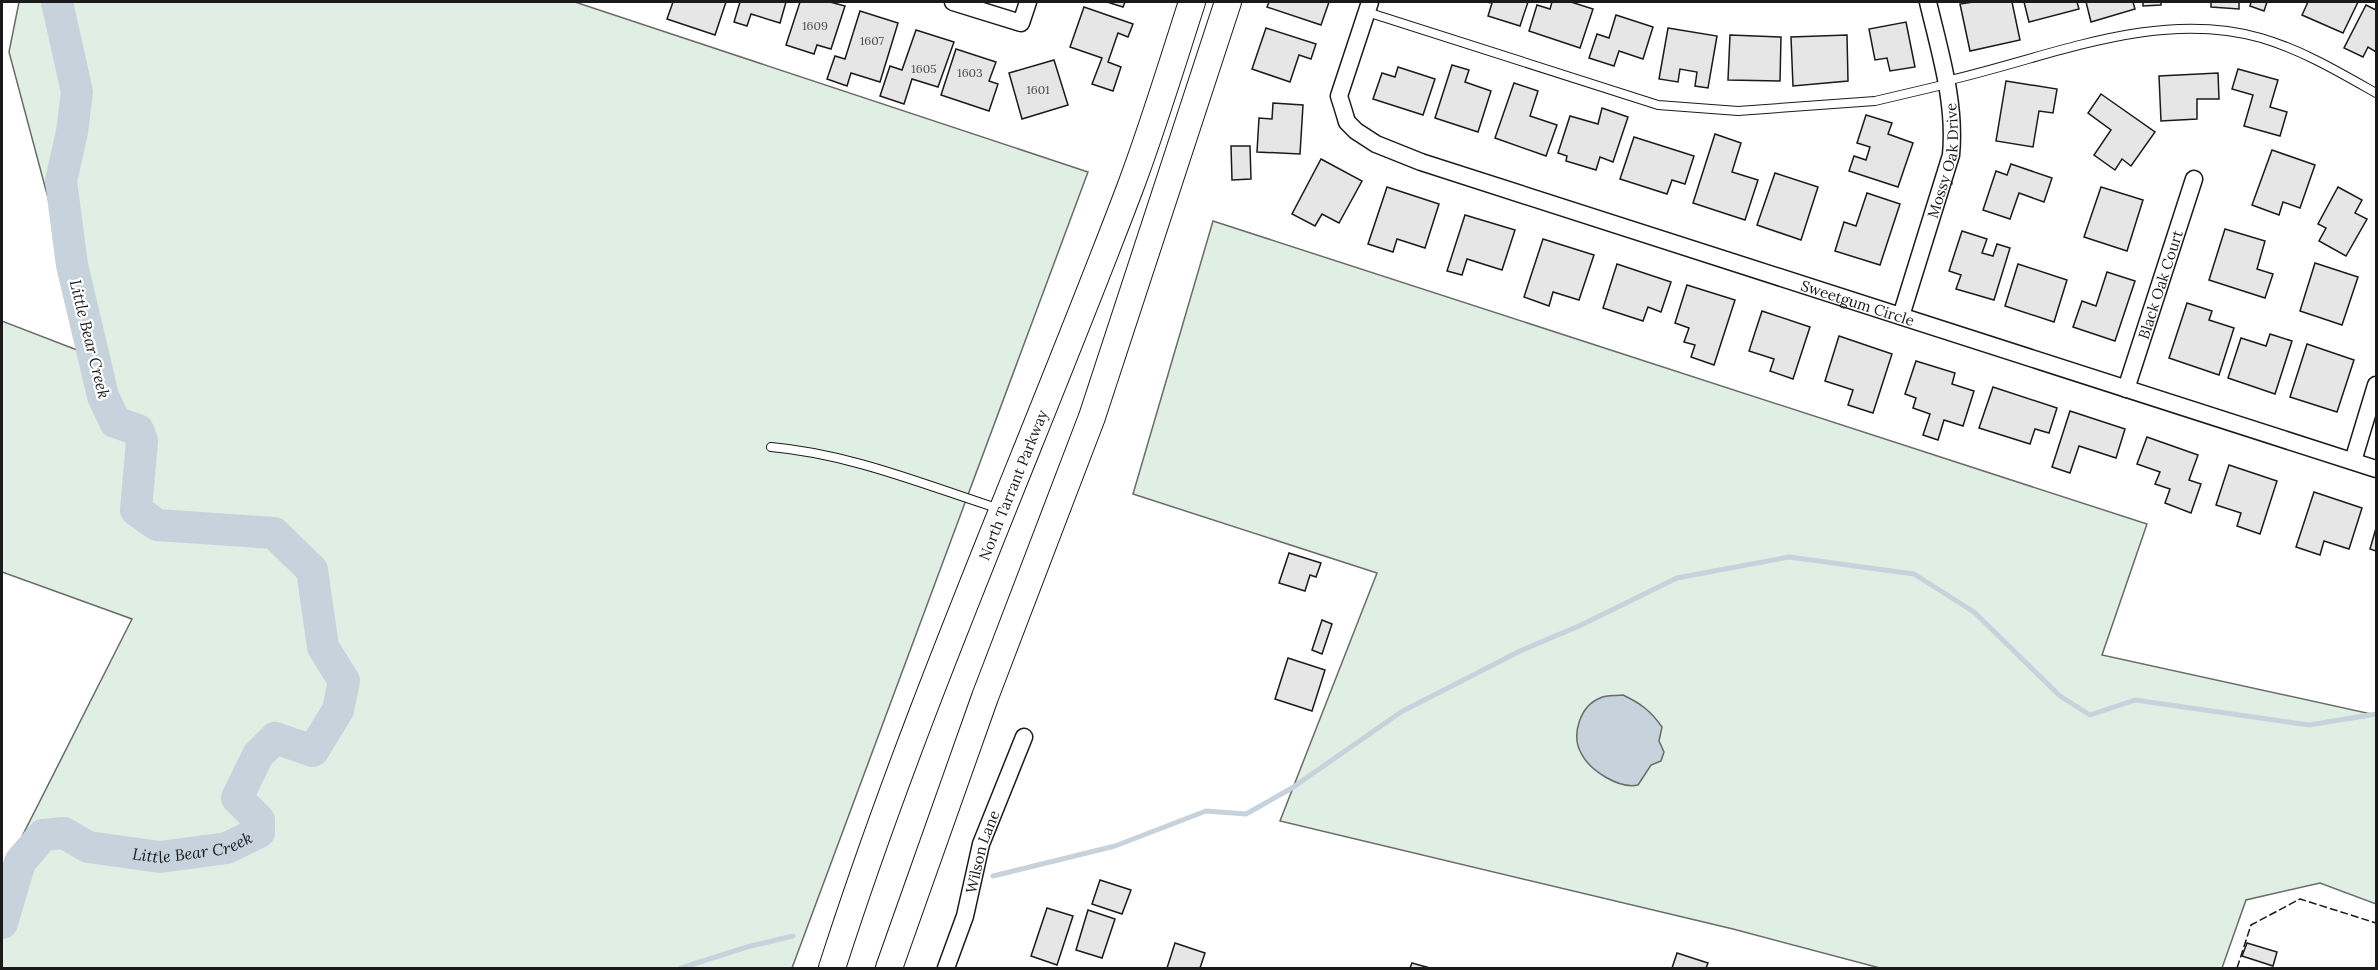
<svg xmlns="http://www.w3.org/2000/svg" width="2378" height="970" font-family="Lora,serif">
  <rect width="100%" height="100%" fill="#fff"/>
  <g fill="#e0efe3" stroke="#6a6a6a" stroke-width="1.5">
    <polygon points="19,2 575,2 1088,172 792,968 2,968 2,876 132,619 2,572 2,321 90,355 9,52"/>
    <polygon points="1213,221 2147,524 2102,655 2376,715 2376,904 2320,883 2246,900 2222,968 1880,968 1733,929 1280,821 1377,573 1133,494"/>
  </g>
  <path fill="#c6d2dc" stroke="#6a6a6a" stroke-width="1.5" d="M 1623,695 C 1640,703 1651,711 1662,727 L 1659,741 L 1664,752 L 1661,761 L 1651,765 L 1638,785 C 1619,789 1590,771 1581,753 C 1571,735 1580,706 1600,698 C 1606,695 1616,696 1623,695 Z"/>
  <g fill="none" stroke-linecap="round" stroke-linejoin="round">
    <g stroke="#c6d2dc" stroke-width="5">
      <polyline points="993,876 1115,846 1206,811 1246,814 1292,788 1401,712 1520,651 1579,626 1677,578 1789,557 1914,574 1974,612 2060,696 2090,715 2135,700 2309,725 2376,714"/>
      <polyline points="681,968 747,947 793,936"/>
    </g>
    <path stroke="#c6d2dc" stroke-width="32" id="s1" d="M 2,923 L 20,862 L 43,835 L 64,833 L 88,847 L 160,857 L 227,848 L 259,832 L 259,820 L 237,798 L 258,755 L 275,738 L 313,751 L 338,710 L 344,681 L 323,647 L 312,570 L 274,533 L 157,525 L 136,510 L 142,441 L 138,430 L 115,422 L 103,396 L 72,265 L 61,181 L 72,132 L 77,92 L 57,2"/>
  </g>
  <g fill="#e6e6e6" stroke="#1a1a1a" stroke-width="1.5">
    <polygon points="673,2 726,2 715,35 667,19"/>
    <polygon points="740,2 786,2 780,23 751,14 747,26 734,22"/>
    <polygon points="800,2 830,2 845,6 831,49 817,45 814,54 786,45"/>
    <polygon points="1107,2 1125,2 1123,7"/>
    <polygon points="1269,2 1329,2 1321,25 1267,7"/>
    <polygon points="1486,2 1528,2 1520,26 1488,16 1492,3"/>
    <polygon points="1552,2 1571,2 1593,9 1580,48 1529,31 1537,5 1550,9"/>
    <polygon points="1973,2 2012,2 2020,40 1970,51 1960,4"/>
    <polygon points="2024,2 2077,2 2079,9 2029,22"/>
    <polygon points="2086,2 2133,2 2135,9 2091,22"/>
    <polygon points="2143,2 2161,2 2161,5 2143,6"/>
    <polygon points="2211,2 2239,2 2239,9 2211,7"/>
    <polygon points="2251,2 2267,2 2264,11 2250,6"/>
    <polygon points="2308,2 2358,2 2343,33 2302,15"/>
    <polygon points="2366,5 2376,10 2376,52 2368,47 2363,57 2344,48"/>
    <polygon points="1084,7 1133,24 1128,37 1118,33 1108,62 1121,67 1113,91 1092,84 1102,58 1070,47"/>
    <polygon points="860,11 898,23 880,82 851,73 847,86 827,79 835,56 845,59"/>
    <polygon points="1616,15 1653,27 1643,59 1619,51 1614,66 1589,58 1597,34 1609,38"/>
    <polygon points="1906,22 1915,67 1890,71 1887,58 1875,60 1869,29"/>
    <polygon points="1266,28 1316,44 1311,59 1299,55 1290,82 1252,69"/>
    <polygon points="1668,28 1717,36 1708,88 1695,86 1697,72 1680,69 1678,82 1659,79"/>
    <polygon points="916,30 954,42 938,87 912,79 904,104 880,96 890,66 902,70"/>
    <polygon points="1730,35 1781,37 1780,81 1728,80"/>
    <polygon points="1847,35 1848,81 1793,86 1791,37"/>
    <polygon points="956,49 996,62 989,81 998,84 989,111 941,95"/>
    <polygon points="1054,60 1068,105 1022,119 1009,73"/>
    <polygon points="1452,65 1469,70 1465,82 1491,91 1478,132 1435,118"/>
    <polygon points="1398,67 1435,79 1423,115 1373,99 1382,73 1395,77"/>
    <polygon points="2238,69 2278,80 2270,107 2287,112 2280,136 2244,126 2253,95 2232,89"/>
    <polygon points="2218,73 2219,99 2197,99 2197,119 2161,121 2159,76"/>
    <polygon points="2006,81 2057,89 2053,113 2039,111 2033,147 1996,141"/>
    <polygon points="1514,83 1538,91 1530,116 1557,125 1546,156 1495,138"/>
    <polygon points="2101,94 2155,132 2131,166 2122,159 2115,170 2094,155 2111,130 2088,113"/>
    <polygon points="1273,103 1303,105 1300,154 1257,152 1259,118 1272,119"/>
    <polygon points="1602,108 1628,117 1613,162 1600,157 1596,170 1566,161 1567,156 1558,153 1570,116 1598,124"/>
    <polygon points="1866,115 1892,123 1888,134 1913,143 1898,187 1849,171 1854,156 1866,160 1870,147 1857,143"/>
    <polygon points="1715,134 1741,143 1732,172 1758,180 1745,220 1693,203"/>
    <polygon points="1634,137 1694,156 1685,184 1672,180 1667,194 1620,179"/>
    <polygon points="1231,146 1250,146 1251,179 1232,180"/>
    <polygon points="2272,150 2315,165 2300,208 2283,202 2279,215 2252,205"/>
    <polygon points="1321,159 1362,181 1339,223 1322,214 1315,226 1292,214"/>
    <polygon points="2011,164 2052,178 2044,202 2019,193 2010,219 1983,210 1996,171 2007,175"/>
    <polygon points="1775,173 1818,187 1801,240 1757,225"/>
    <polygon points="1387,187 1439,204 1425,248 1397,239 1393,252 1368,244"/>
    <polygon points="2101,187 2143,200 2127,251 2084,237"/>
    <polygon points="2338,187 2362,200 2355,213 2367,219 2346,256 2319,241 2326,228 2318,224"/>
    <polygon points="1867,193 1900,204 1880,265 1835,251 1844,222 1856,226"/>
    <polygon points="1465,215 1515,230 1502,270 1467,259 1462,275 1447,271"/>
    <polygon points="2225,229 2265,241 2257,269 2273,274 2265,298 2209,280"/>
    <polygon points="1962,231 1987,239 1982,253 1993,256 1997,244 2010,248 1994,300 1956,289 1961,275 1949,271"/>
    <polygon points="1543,239 1594,255 1579,300 1553,292 1549,306 1524,297"/>
    <polygon points="2315,263 2358,277 2342,325 2300,311"/>
    <polygon points="1617,264 1671,282 1661,312 1648,307 1643,321 1603,308"/>
    <polygon points="2018,264 2067,280 2054,322 2005,306"/>
    <polygon points="2107,272 2135,281 2115,341 2073,327 2082,301 2096,306"/>
    <polygon points="1687,285 1735,300 1714,365 1691,357 1695,345 1684,342 1689,328 1675,323"/>
    <polygon points="2187,303 2212,311 2209,320 2234,328 2219,375 2169,358"/>
    <polygon points="1762,311 1810,327 1793,379 1770,371 1774,359 1749,351"/>
    <polygon points="2270,334 2292,341 2275,394 2228,378 2241,338 2266,346"/>
    <polygon points="1839,336 1892,354 1873,413 1848,405 1853,390 1825,381"/>
    <polygon points="2307,344 2354,360 2337,412 2290,397"/>
    <polygon points="1916,361 1955,373 1952,384 1974,391 1963,426 1944,420 1938,440 1923,435 1930,414 1913,408 1916,398 1905,394"/>
    <polygon points="1993,387 2057,408 2049,433 2035,429 2030,444 1979,428"/>
    <polygon points="2070,411 2125,429 2116,458 2079,446 2070,473 2052,467"/>
    <polygon points="2147,437 2198,455 2189,480 2201,484 2191,513 2165,503 2170,489 2155,484 2160,472 2137,464"/>
    <polygon points="2229,465 2277,481 2260,534 2237,526 2241,513 2216,505"/>
    <polygon points="2314,492 2362,508 2349,549 2324,541 2320,555 2296,547"/>
    <polygon points="2376,528 2376,551 2370,549"/>
    <polygon points="1289,553 1321,563 1316,577 1310,575 1305,591 1279,583"/>
    <polygon points="1322,620 1332,624 1322,654 1312,650"/>
    <polygon points="1288,658 1325,670 1312,711 1275,699"/>
    <polygon points="1100,880 1131,890 1122,914 1092,904"/>
    <polygon points="1047,908 1073,916 1057,965 1031,956"/>
    <polygon points="1088,910 1115,919 1102,958 1076,950"/>
    <polygon points="1175,943 1205,953 1200,968 1167,968"/>
    <polygon points="2247,943 2277,952 2273,966 2242,956"/>
    <polygon points="1677,953 1708,963 1706,968 1672,968"/>
    <polygon points="1412,963 1430,968 1410,968"/>
  </g>
  <g fill="none" stroke-linecap="round" stroke-linejoin="round">
    <defs>
      <g id="lane">
        <polyline points="1367,12 1658,105 1738,111 1875,101 1947,84"/>
        <path d="M 1946,81 C 2048,58 2156,8 2261,38 C 2302,50 2339,72 2376,93"/>
        <path d="M 771,447 C 851,454 925,485 1000,509"/>
      </g>
      <g id="street">
        <polyline points="953,2 1021,23 1028,2"/>
        <path id="s2" d="M 1370,2 L 1339,96 L 1344,112 L 1347,122 L 1356,131 L 1376,144 L 1421,162 L 2376,469"/>
        <path id="s3" d="M 1901,316 L 1951,155 C 1956,103 1940,53 1928,2"/>
        <path id="s4" d="M 2126,389 L 2194,179"/>
        <polyline points="2353,461 2376,385"/>
        <path id="s5" d="M 946,968 L 965,916 L 981,844 L 1024,737"/>
      </g>
      <g id="primary">
        <path id="s6" d="M 832,968 C 917,703 1031,449 1130,188 C 1153,127 1172,64 1192,2"/>
        <polyline points="889,968 985,697 1092,417 1228,2"/>
      </g>
    </defs>
    <use href="#lane" stroke="#1a1a1a" stroke-width="10"/>
    <use href="#street" stroke="#1a1a1a" stroke-width="19"/>
    <use href="#primary" stroke="#1a1a1a" stroke-width="28"/>
    <use href="#lane" stroke="#fff" stroke-width="8"/>
    <use href="#street" stroke="#fff" stroke-width="16"/>
    <use href="#primary" stroke="#fff" stroke-width="26"/>
    <polyline stroke="#1a1a1a" stroke-width="1.5" stroke-dasharray="8 3" stroke-linecap="butt" points="2237,968 2251,925 2300,899 2376,923"/>
  </g>
  <g text-anchor="middle" dominant-baseline="central" stroke-width="4.5" stroke-linejoin="round" paint-order="stroke">
    <g font-size="12" fill="#4d4d4d">
      <text x="815" y="25">1609</text>
      <text x="872" y="40">1607</text>
      <text x="924" y="68">1605</text>
      <text x="970" y="72">1603</text>
      <text x="1038" y="89">1601</text>
    </g>
    <g font-size="15" fill="#1a1a1a" stroke="#fff">
      <text stroke="none"><textPath href="#s3" startOffset="162">Mossy Oak Drive</textPath></text>
      <text stroke="none"><textPath href="#s4" startOffset="110">Black Oak Court</textPath></text>
      <text stroke="none"><textPath href="#s2" startOffset="670">Sweetgum Circle</textPath></text>
      <text stroke="none"><textPath href="#s6" startOffset="516">North Tarrant Parkway</textPath></text>
      <text stroke="none"><textPath href="#s5" startOffset="122">Wilson Lane</textPath></text>
    </g>
    <g font-size="16" font-style="italic" fill="#1a1a1a" stroke="#fff">
      <text transform="translate(90 339) rotate(76)">Little Bear Creek</text>
      <text stroke="none"><textPath href="#s1" startOffset="254">Little Bear Creek</textPath></text>
    </g>
  </g>
  <rect width="2378" height="970" fill="none" stroke="#1a1a1a" stroke-width="6"/>
</svg>
